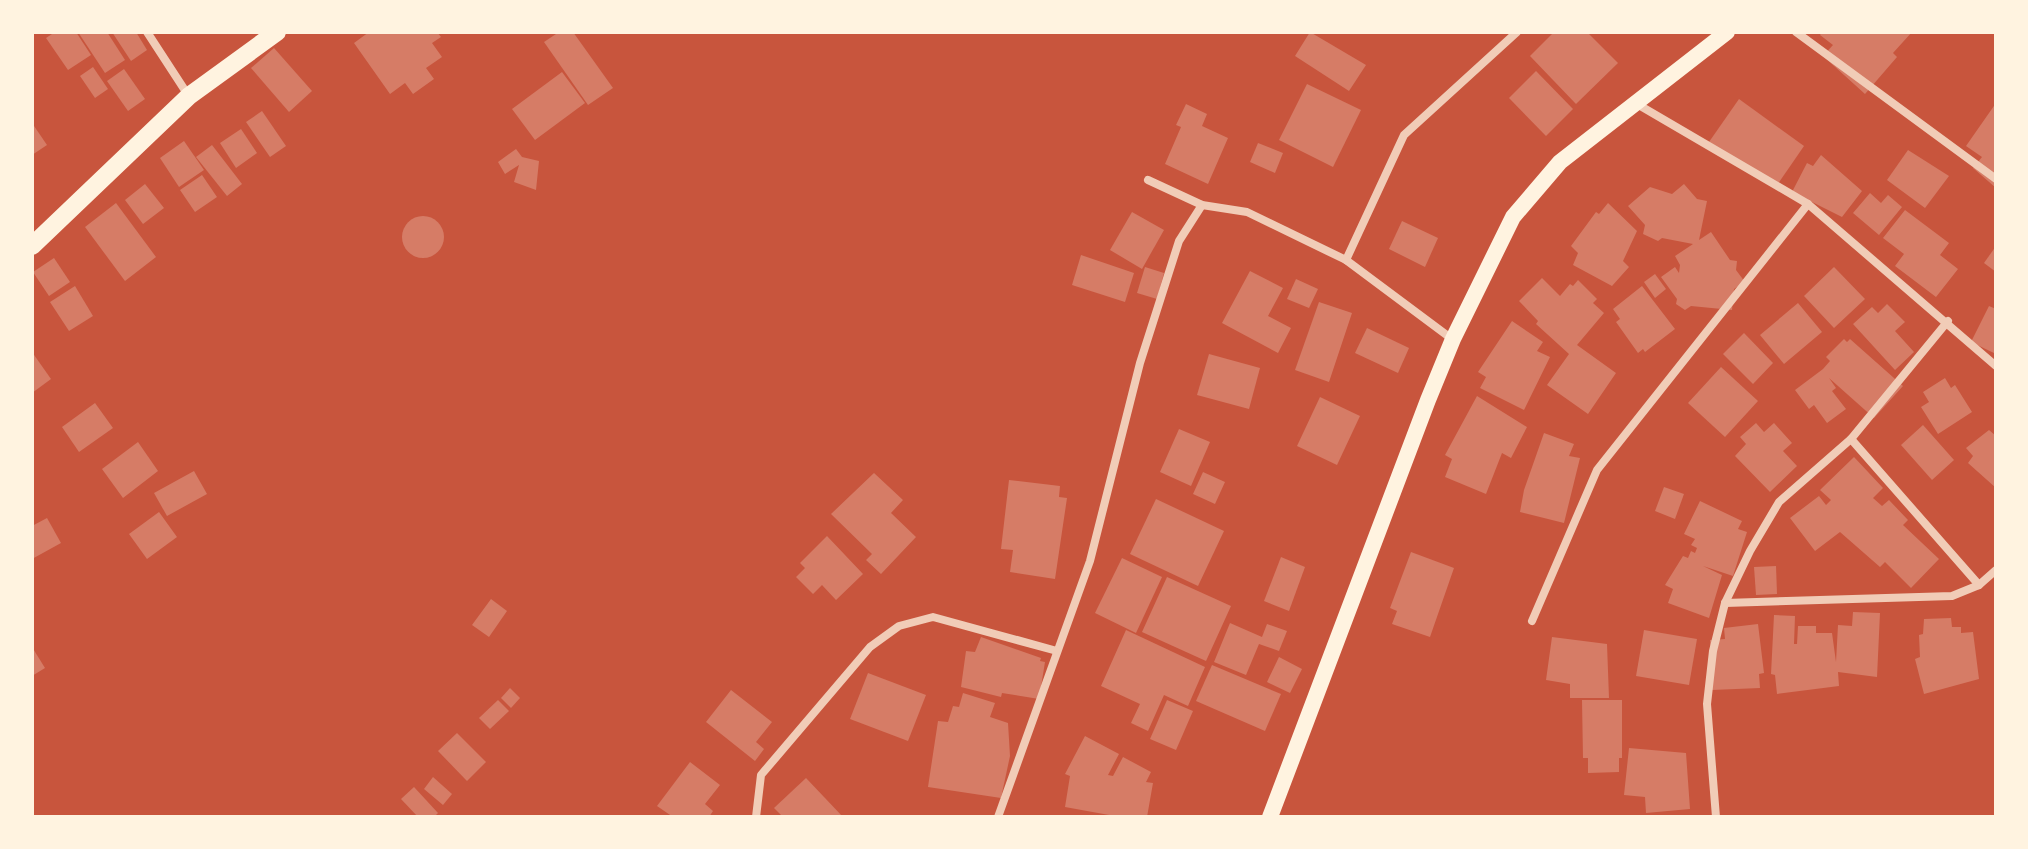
<svg xmlns="http://www.w3.org/2000/svg" width="2028" height="849" font-family="Quicksand,sans-serif">
  <rect width="100%" height="100%" fill="#c8553d"/>
  <g fill="#d67c66">
    <polygon points="55,32 76,32 91,55 68,70 46,38"/>
    <polygon points="78,32 107,32 125,60 105,73"/>
    <polygon points="112,32 136,32 147,50 131,61"/>
    <polygon points="369,32 437,32 441,37 432,43 442,57 426,68 434,79 413,94 405,83 390,94 354,43"/>
    <polygon points="559,32 573,32 613,88 588,105 544,42"/>
    <polygon points="1310,32 1366,65 1349,91 1295,56"/>
    <polygon points="1554,32 1587,32 1618,63 1576,104 1530,56"/>
    <polygon points="1822,32 1912,32 1893,53 1897,57 1865,94 1823,56 1833,45 1820,35"/>
    <polygon points="274,48 312,91 289,112 251,68"/>
    <polygon points="93,67 108,89 95,98 80,76"/>
    <polygon points="124,69 145,99 128,111 107,81"/>
    <polygon points="1536,71 1573,109 1546,136 1509,98"/>
    <polygon points="562,72 585,103 535,140 512,109"/>
    <polygon points="1307,84 1361,110 1333,167 1279,140"/>
    <polygon points="1739,99 1804,146 1775,188 1709,142"/>
    <polygon points="1996,103 1996,188 1973,168 1982,157 1966,146"/>
    <polygon points="1186,104 1207,114 1202,126 1228,138 1208,184 1165,164 1181,127 1176,125"/>
    <polygon points="262,111 286,146 270,157 246,122"/>
    <polygon points="32,123 47,145 32,155"/>
    <polygon points="241,129 257,153 236,168 220,143"/>
    <polygon points="184,141 204,170 179,187 160,158"/>
    <polygon points="1258,143 1283,153 1275,173 1250,162"/>
    <polygon points="212,145 242,184 227,196 196,157"/>
    <polygon points="516,149 522,157 539,161 536,190 514,182 519,165 505,174 498,162"/>
    <polygon points="1908,150 1949,176 1925,208 1887,180"/>
    <polygon points="1821,155 1862,191 1842,217 1792,192 1807,163 1813,166"/>
    <polygon points="202,175 217,197 195,212 180,190"/>
    <polygon points="145,184 164,208 143,224 125,200"/>
    <polygon points="1684,184 1697,199 1707,201 1699,240 1711,232 1730,260 1737,261 1736,270 1745,282 1734,289 1732,310 1691,306 1685,310 1676,304 1677,299 1661,277 1675,267 1679,273 1680,265 1675,256 1693,244 1662,238 1658,241 1643,234 1645,225 1628,206 1650,187 1672,194"/>
    <polygon points="1870,193 1881,203 1888,195 1902,207 1879,235 1853,213"/>
    <polygon points="116,203 156,257 125,281 85,227"/>
    <polygon points="1608,203 1637,231 1623,261 1629,267 1612,286 1573,265 1578,253 1571,246 1596,212 1599,214"/>
    <polygon points="1905,210 1949,243 1940,255 1958,269 1936,297 1895,266 1904,254 1883,238"/>
    <polygon points="1132,212 1164,230 1142,269 1110,250"/>
    <circle cx="423" cy="237" r="21"/>
    <polygon points="1402,221 1438,238 1425,267 1389,249"/>
    <polygon points="1996,246 1996,272 1984,263"/>
    <polygon points="1081,255 1134,273 1125,302 1072,285"/>
    <polygon points="54,258 70,282 49,296 33,272"/>
    <polygon points="1145,267 1164,273 1157,299 1137,293"/>
    <polygon points="1834,267 1865,299 1834,328 1804,296"/>
    <polygon points="1250,271 1283,288 1268,316 1291,328 1278,353 1222,323"/>
    <polygon points="1655,274 1666,289 1655,298 1644,282"/>
    <polygon points="1542,278 1560,296 1570,284 1573,286 1578,280 1597,299 1593,303 1604,313 1577,345 1616,373 1588,414 1547,385 1569,354 1536,324 1538,321 1519,301"/>
    <polygon points="1296,279 1318,289 1309,308 1287,299"/>
    <polygon points="75,286 93,316 69,331 50,302"/>
    <polygon points="1642,286 1675,329 1645,352 1643,349 1638,353 1616,322 1620,319 1613,309"/>
    <polygon points="1319,302 1352,313 1329,382 1295,370"/>
    <polygon points="1798,303 1822,332 1784,364 1760,335"/>
    <polygon points="1887,304 1905,322 1895,331 1914,352 1895,370 1853,324 1872,307 1878,313"/>
    <polygon points="1989,306 1996,309 1996,354 1971,342"/>
    <polygon points="1512,321 1543,342 1537,351 1550,357 1524,410 1480,388 1486,377 1478,372"/>
    <polygon points="1367,328 1409,348 1398,373 1355,353"/>
    <polygon points="1744,333 1773,363 1753,384 1723,354"/>
    <polygon points="1844,339 1847,342 1850,339 1903,386 1874,418 1829,378 1836,388 1832,391 1846,409 1827,423 1814,405 1809,409 1795,390 1823,369 1830,361 1826,357"/>
    <polygon points="32,352 51,379 32,393"/>
    <polygon points="1209,354 1260,368 1249,409 1197,395"/>
    <polygon points="1721,367 1758,401 1725,437 1688,403"/>
    <polygon points="1945,378 1951,388 1955,385 1972,412 1938,434 1921,407 1929,402 1923,392"/>
    <polygon points="1477,396 1527,427 1511,458 1502,453 1486,494 1445,477 1452,459 1445,455"/>
    <polygon points="1320,397 1360,416 1337,465 1297,446"/>
    <polygon points="95,403 113,428 79,452 62,427"/>
    <polygon points="1756,423 1764,432 1774,423 1792,443 1783,451 1797,466 1770,492 1735,456 1746,444 1740,437"/>
    <polygon points="1923,425 1954,460 1932,480 1901,445"/>
    <polygon points="1179,429 1210,442 1191,486 1160,472"/>
    <polygon points="1989,430 1996,436 1996,488 1968,463 1973,456 1966,448"/>
    <polygon points="1544,433 1574,444 1569,456 1580,458 1564,523 1520,512 1524,490"/>
    <polygon points="138,442 158,471 123,498 102,469"/>
    <polygon points="1854,457 1883,488 1873,498 1882,506 1889,500 1908,520 1903,525 1939,559 1911,588 1885,562 1880,567 1840,532 1815,551 1790,518 1819,496 1826,505 1831,500 1820,490"/>
    <polygon points="194,471 207,494 167,516 154,493"/>
    <polygon points="1203,472 1225,482 1215,504 1193,494"/>
    <polygon points="874,473 903,500 891,513 916,537 881,574 866,560 872,554 831,514"/>
    <polygon points="1009,480 1060,486 1059,497 1067,498 1055,579 1010,572 1013,550 1001,549"/>
    <polygon points="1664,487 1684,494 1675,519 1655,511"/>
    <polygon points="1156,499 1224,531 1198,586 1130,554"/>
    <polygon points="1700,501 1742,521 1738,529 1747,532 1733,576 1703,566 1722,575 1709,618 1668,603 1673,589 1665,585 1683,556 1688,558 1691,551 1695,553 1697,548 1691,545 1695,539 1684,534"/>
    <polygon points="159,512 177,537 147,559 129,534"/>
    <polygon points="47,518 61,543 32,559 32,526"/>
    <polygon points="827,536 863,574 836,600 822,585 813,594 796,577 805,568 800,563"/>
    <polygon points="1411,552 1454,568 1430,637 1392,624 1397,611 1390,608"/>
    <polygon points="1281,557 1305,567 1289,611 1264,601"/>
    <polygon points="1122,558 1162,577 1136,633 1095,613"/>
    <polygon points="1776,566 1777,594 1756,595 1754,567"/>
    <polygon points="1167,577 1231,606 1206,661 1142,632"/>
    <polygon points="491,599 507,611 489,637 472,625"/>
    <polygon points="1853,612 1880,613 1877,677 1838,672 1839,686 1777,694 1775,675 1771,674 1774,615 1795,616 1794,644 1797,644 1798,626 1816,626 1816,633 1832,633 1836,662 1838,625 1852,626"/>
    <polygon points="1951,618 1952,627 1961,627 1961,633 1973,632 1979,679 1924,694 1915,659 1920,657 1919,635 1923,634 1924,619"/>
    <polygon points="1230,623 1262,637 1267,624 1287,631 1279,651 1259,644 1246,675 1214,662"/>
    <polygon points="1758,624 1764,673 1759,674 1760,688 1712,690 1710,640 1725,639 1724,628"/>
    <polygon points="1126,630 1205,667 1188,706 1164,695 1148,731 1131,723 1140,704 1101,686"/>
    <polygon points="1644,630 1697,639 1689,685 1636,676"/>
    <polygon points="981,637 1041,658 1040,661 1045,662 1039,699 1002,693 1001,697 961,687 966,651 975,652"/>
    <polygon points="1552,637 1607,644 1609,698 1570,698 1570,684 1546,680"/>
    <polygon points="32,647 45,668 32,676"/>
    <polygon points="1279,657 1302,669 1290,693 1267,682"/>
    <polygon points="1212,665 1281,694 1265,731 1196,701"/>
    <polygon points="868,673 926,695 908,741 850,719"/>
    <polygon points="510,688 520,698 511,708 501,698"/>
    <polygon points="731,690 772,722 756,742 764,749 755,761 706,722"/>
    <polygon points="963,693 995,703 990,717 1008,723 1010,756 1001,798 928,787 938,721 948,722 953,706 959,707"/>
    <polygon points="498,700 509,711 490,729 479,718"/>
    <polygon points="1167,700 1193,711 1176,750 1150,739"/>
    <polygon points="1582,700 1622,700 1622,758 1619,758 1619,772 1588,773 1588,758 1583,758"/>
    <polygon points="457,733 486,762 467,781 438,751"/>
    <polygon points="1085,736 1119,754 1108,775 1113,776 1123,757 1151,772 1146,782 1153,783 1147,817 1120,817 1065,807 1070,776 1065,774"/>
    <polygon points="1629,748 1686,753 1690,809 1646,813 1645,797 1624,795"/>
    <polygon points="690,762 720,785 705,804 713,811 709,817 673,817 657,806"/>
    <polygon points="433,777 452,794 443,805 424,789"/>
    <polygon points="806,778 843,817 783,817 774,808"/>
    <polygon points="414,787 438,813 434,817 418,817 401,799"/>
  </g>
  <g fill="none" stroke-linecap="round" stroke-linejoin="round">
    <g stroke="#f1ccb7" stroke-width="8">
      <polyline points="147,32 188,95"/>
      <polyline points="1796,32 1996,179"/>
      <polyline points="1637,104 1808,204 1996,366"/>
      <polyline points="1148,180 1202,205 1247,212 1346,260 1452,339"/>
      <polyline points="1346,260 1404,135 1517,32"/>
      <polyline points="1851,439 1979,585"/>
      <polyline points="1725,603 1952,596 1979,585 1996,570"/>
      <polyline points="1532,621 1597,470 1808,204"/>
      <polyline points="756,817 761,775 870,647 899,626 933,617 1057,651"/>
      <polyline points="998,817 1090,561 1140,363 1179,241 1202,205"/>
      <polyline points="1716,817 1707,704 1713,651 1725,603 1750,551 1779,502 1851,439 1948,321"/>
    </g>
    <polyline stroke="#fff3e0" stroke-width="16" points="1270,817 1428,400 1453,339 1513,217 1560,162 1727,32"/>
    <polyline stroke="#fff3e0" stroke-width="18" points="32,246 189,96 277,32"/>
  </g>
  <rect width="2028" height="849" fill="none" stroke="#fff3e0" stroke-width="68"/>
</svg>
